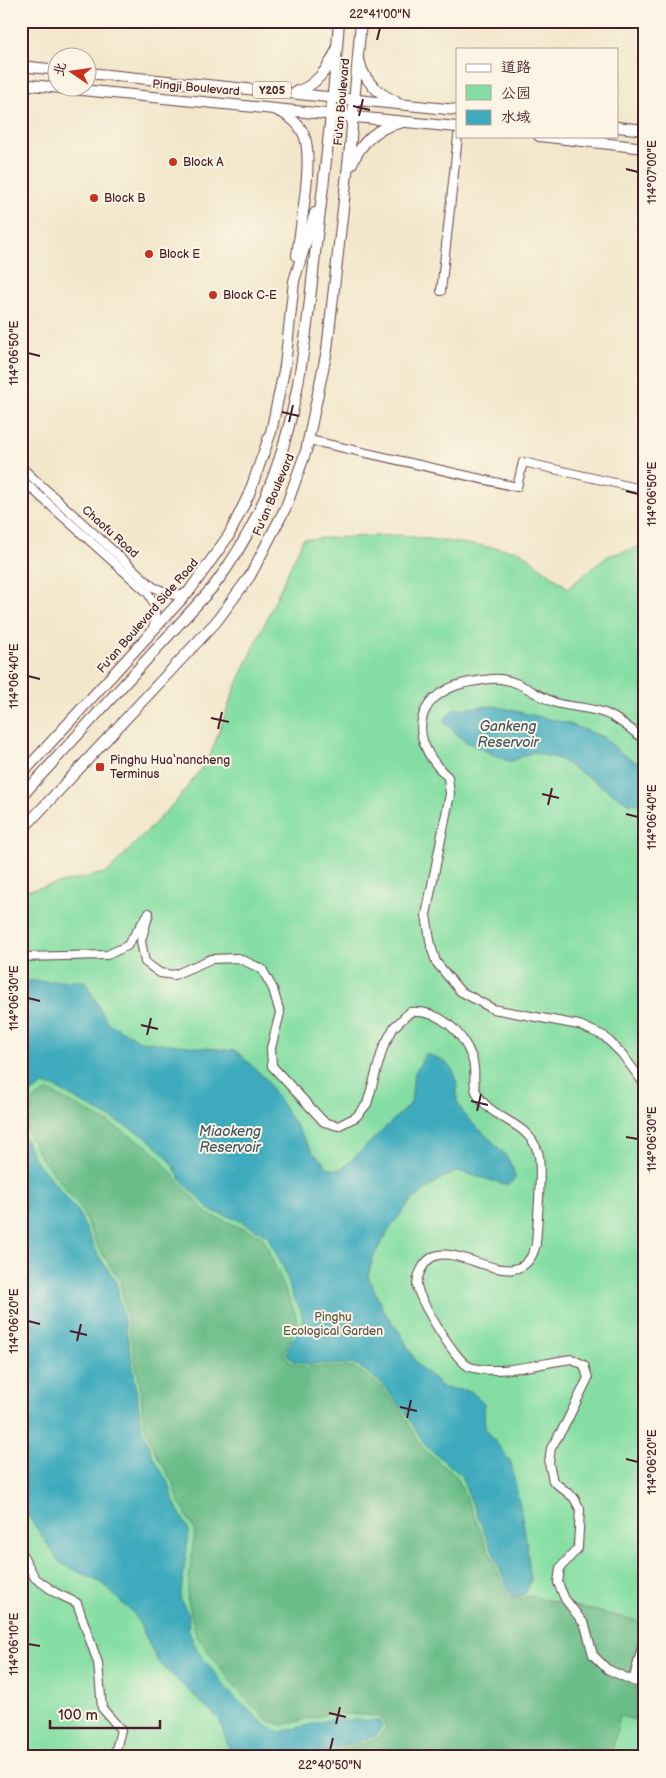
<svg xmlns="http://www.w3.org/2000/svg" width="666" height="1778" font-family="'Balsamiq Sans','LXGW WenKai TC',sans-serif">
  <rect width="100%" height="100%" fill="#fcf5e5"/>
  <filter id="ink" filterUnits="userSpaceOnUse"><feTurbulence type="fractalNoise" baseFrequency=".02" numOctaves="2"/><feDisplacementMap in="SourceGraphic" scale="10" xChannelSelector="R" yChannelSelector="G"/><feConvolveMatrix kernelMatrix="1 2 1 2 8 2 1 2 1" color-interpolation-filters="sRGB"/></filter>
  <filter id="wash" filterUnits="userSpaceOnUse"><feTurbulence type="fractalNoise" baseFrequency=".0096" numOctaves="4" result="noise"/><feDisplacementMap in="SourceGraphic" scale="20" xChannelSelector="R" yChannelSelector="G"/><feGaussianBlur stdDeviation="1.12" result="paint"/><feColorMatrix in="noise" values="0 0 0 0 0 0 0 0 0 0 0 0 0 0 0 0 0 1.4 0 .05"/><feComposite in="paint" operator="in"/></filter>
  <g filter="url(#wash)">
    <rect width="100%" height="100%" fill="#f2e7cb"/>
    <polygon fill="#84dea3" stroke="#677e67" points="399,535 520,551 568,588 608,556 645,545 645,1757 21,1757 21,892 108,872 178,799 209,758 234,691 303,539"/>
    <polygon fill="#6bbd89" stroke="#5a6e5a" points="48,1091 109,1123 150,1148 207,1214 262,1236 295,1313 297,1324 283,1353 291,1363 302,1366 355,1368 379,1385 401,1410 423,1449 457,1477 510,1600 530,1596 643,1622 628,1685 645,1692 645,1722 620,1716 612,1751 622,1757 316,1757 377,1739 386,1728 380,1716 331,1713 283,1725 267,1720 240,1693 196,1635 187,1597 195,1531 179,1501 175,1487 152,1446 144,1423 141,1390 120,1280 99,1249 80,1207 42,1159 26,1130 33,1100"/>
    <g fill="#3eabbd" stroke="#446574">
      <polygon points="494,706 567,723 603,737 621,753 645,767 645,805 628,803 559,759 533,752 510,762 464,741 443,721 454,709"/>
      <path d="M 21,981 L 85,981 L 107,1022 L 140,1041 L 236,1051 L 265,1078 L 312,1151 L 330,1169 L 342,1169 L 411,1103 L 414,1074 L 426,1054 C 445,1060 456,1065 457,1087 C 457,1092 456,1098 458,1103 C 468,1130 513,1146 515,1179 L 508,1185 L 458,1171 L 440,1179 L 409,1203 L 391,1227 L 373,1257 L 368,1276 L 385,1313 L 400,1333 L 418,1365 L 444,1388 L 471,1391 L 484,1403 L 485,1428 L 511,1462 L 525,1532 L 531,1580 L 525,1594 L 512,1598 L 460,1474 L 426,1446 L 405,1412 L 381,1383 L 357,1365 L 302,1363 L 293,1361 L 286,1353 L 292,1339 L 304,1327 L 301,1310 L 293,1297 L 285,1271 L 267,1235 L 236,1219 L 211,1211 L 181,1180 L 169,1159 L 146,1137 L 54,1087 L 44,1085 L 22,1099 L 21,1120 Z"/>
      <polygon points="21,1130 33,1157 78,1212 98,1255 116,1281 132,1359 141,1426 153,1457 170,1486 174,1502 189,1531 180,1599 189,1615 188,1629 198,1652 230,1693 265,1725 281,1732 332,1719 379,1721 382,1726 376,1736 306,1757 232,1757 219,1719 158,1662 135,1615 100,1582 60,1563 21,1505"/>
    </g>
  </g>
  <g filter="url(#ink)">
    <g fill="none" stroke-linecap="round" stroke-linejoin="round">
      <defs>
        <g id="minor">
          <polyline points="441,291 458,136"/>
          <polyline points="309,440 517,487 523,462 641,489 645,487"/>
          <polyline points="21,467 153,587 174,595 187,593"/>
          <path d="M 21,479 L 148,593 C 156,605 158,617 152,630"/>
          <path d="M 645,740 C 634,732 623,722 611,716 C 595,707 573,708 556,703 C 536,696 521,681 500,679 C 493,678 484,680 477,681 C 416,688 403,737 448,777 L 450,794 L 426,915 L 431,946 L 436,962 L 460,991 L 493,1009 L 579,1025 L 604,1036 L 622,1054 L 645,1085"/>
          <path d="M 21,957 L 107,955 L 127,946 L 149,913 L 141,941 L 145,962 L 160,973 L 174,975 L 211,959 L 238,958 L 262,969 L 273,989 L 280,1013 L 271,1048 L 272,1066 L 324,1122 L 338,1126 L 356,1117 L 367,1104 L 383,1048 L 394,1027 L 410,1012 C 440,1010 462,1031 472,1058 C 479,1078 466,1088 488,1107 C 506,1123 529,1126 538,1152 C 543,1164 537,1227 536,1244 C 522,1302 459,1240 431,1258 C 423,1263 417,1276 417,1285 C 418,1299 457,1363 470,1367 C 501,1376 539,1363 572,1359 L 584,1365 L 588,1378 L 566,1423 L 551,1448 L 549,1463 L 553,1481 L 574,1498 L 580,1509 L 578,1548 L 560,1568 L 558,1583 L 565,1599 L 585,1625 L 593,1655 L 607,1669 L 633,1681"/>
          <polyline points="21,1552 35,1578 56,1593 77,1603 98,1663 102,1708 121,1730 114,1757"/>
          <polyline points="645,1636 633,1681 645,1685"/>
        </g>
        <g id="major">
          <path d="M 360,63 C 364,81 379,94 395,101"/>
          <polyline points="21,66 58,70"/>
          <polyline points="88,73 457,110"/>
          <polyline points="21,84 457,127"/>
          <path d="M 297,91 C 314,87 328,69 335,53"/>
          <path d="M 276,110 C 288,115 299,123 304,135 C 314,159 300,228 297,256"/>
          <polyline points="617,127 645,130"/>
          <polyline points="539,136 645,148"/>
          <path d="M 351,165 C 361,143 376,127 400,123"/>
          <polyline points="21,775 190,590 229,535 249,494 271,432 285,366 294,281 315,213"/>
          <path d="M 21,797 L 213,587 C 295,481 303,363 317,236 C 326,165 334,93 339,21"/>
          <polyline points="21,831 216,622 250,576 286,507 306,451 327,350 351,138 361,21"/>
        </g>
      </defs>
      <use href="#minor" stroke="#633d43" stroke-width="10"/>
      <use href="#major" stroke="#633d43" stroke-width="12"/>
      <use href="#minor" stroke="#fff" stroke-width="8"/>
      <use href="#major" stroke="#fff" stroke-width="10"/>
    </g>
  </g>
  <path fill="none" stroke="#4a1f2b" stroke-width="2" d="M 377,40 L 380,28M 353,106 L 370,110M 359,116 L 363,99M 626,169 L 638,172M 28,353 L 40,356M 282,412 L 299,416M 289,422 L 293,405M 626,491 L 638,494M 28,676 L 40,679M 211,718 L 229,722M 218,729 L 222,712M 542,794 L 559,798M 548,805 L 552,788M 626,814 L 638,817M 28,998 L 40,1001M 141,1025 L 158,1029M 147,1035 L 151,1018M 471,1101 L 488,1105M 477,1111 L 481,1094M 626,1137 L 638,1139M 28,1321 L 40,1324M 70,1331 L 87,1335M 77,1341 L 81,1324M 400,1407 L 417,1411M 407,1418 L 411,1400M 626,1459 L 638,1462M 28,1644 L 40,1646M 329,1713 L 346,1717M 336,1724 L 340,1707M 330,1750 L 333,1738"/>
  <g fill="#c8321e" stroke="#fcf5e5" stroke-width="2">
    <circle cx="173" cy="162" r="5"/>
    <circle cx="94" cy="198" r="5"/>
    <circle cx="149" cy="254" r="5"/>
    <circle cx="213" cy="295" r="5"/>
    <rect x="95" y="762" width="10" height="10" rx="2.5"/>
  </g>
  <g text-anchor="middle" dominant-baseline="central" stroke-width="4" stroke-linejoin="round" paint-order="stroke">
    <rect fill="#fcf5e5" stroke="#7f5f63" stroke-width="1" x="253" y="81.5" width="38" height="17" rx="4"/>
    <g font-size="11" font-weight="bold" fill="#4a1f2b">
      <text x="272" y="90">Y205</text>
    </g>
    <g font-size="12" fill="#4a1f2b" stroke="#fcf5e5">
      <text transform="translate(196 88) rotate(5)">Pingji Boulevard</text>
      <text transform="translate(342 102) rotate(-85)">Fu'an Boulevard</text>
      <text transform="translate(274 495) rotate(-67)">Fu'an Boulevard</text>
      <text transform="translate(110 532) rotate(42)">Chaofu Road</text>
      <text transform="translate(148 616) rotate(-49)">Fu'an Boulevard Side Road</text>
    </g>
    <g font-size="12" fill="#4a1f2b" stroke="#fcf5e5" text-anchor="start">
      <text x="183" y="162">Block A</text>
      <text x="104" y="198">Block B</text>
      <text x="159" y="254">Block E</text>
      <text x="223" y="295">Block C-E</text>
      <text x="110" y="760">Pinghu Hua‘nancheng<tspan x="110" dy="14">Terminus</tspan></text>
    </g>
    <g font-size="12" fill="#5b584f" stroke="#fcf5e5">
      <text x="333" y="1317">Pinghu<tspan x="333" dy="14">Ecological Garden</tspan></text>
    </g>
    <g font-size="14" font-style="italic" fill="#455765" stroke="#fcf5e5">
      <text x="508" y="726">Gankeng<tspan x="508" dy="16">Reservoir</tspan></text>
      <text x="230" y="1131">Miaokeng<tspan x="230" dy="16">Reservoir</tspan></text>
    </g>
  </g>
  <rect width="666" height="1778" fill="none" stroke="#fcf5e5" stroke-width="55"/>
  <rect x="456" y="48" width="162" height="90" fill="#fcf5e5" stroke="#b59f9b"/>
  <rect x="466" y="64" width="25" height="8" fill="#ffffff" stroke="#b59f9b"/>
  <text x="501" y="72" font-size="15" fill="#4a1f2b">道路</text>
  <rect x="466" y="85" width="25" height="15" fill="#84dea3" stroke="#b59f9b"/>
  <text x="501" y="98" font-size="15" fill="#4a1f2b">公园</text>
  <rect x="466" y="110" width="25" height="15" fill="#3eabbd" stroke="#b59f9b"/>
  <text x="501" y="122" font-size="15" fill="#4a1f2b">水域</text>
  <g transform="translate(72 72) rotate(283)"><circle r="24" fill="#fcf5e5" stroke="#b59f9b"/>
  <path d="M0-4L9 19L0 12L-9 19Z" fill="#c8321e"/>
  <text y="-8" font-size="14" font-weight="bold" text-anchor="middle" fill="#4a1f2b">北</text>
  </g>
  <path d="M50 1720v8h110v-8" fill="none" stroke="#4a1f2b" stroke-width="2.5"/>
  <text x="58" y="1720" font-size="15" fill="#4a1f2b" stroke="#fcf5e5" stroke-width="4" paint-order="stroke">100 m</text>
  <rect x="28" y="28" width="610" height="1722" fill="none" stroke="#4a1f2b" stroke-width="2"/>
  <g font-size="12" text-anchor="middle" fill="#4a1f2b">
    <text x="380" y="18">22°41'00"N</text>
    <text transform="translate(652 172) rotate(-90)" y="4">114°07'00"E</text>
    <text transform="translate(14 353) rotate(-90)" y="4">114°06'50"E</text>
    <text transform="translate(652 494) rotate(-90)" y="4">114°06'50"E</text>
    <text transform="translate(14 676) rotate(-90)" y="4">114°06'40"E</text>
    <text transform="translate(652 817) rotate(-90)" y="4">114°06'40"E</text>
    <text transform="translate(14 998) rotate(-90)" y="4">114°06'30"E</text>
    <text transform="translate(652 1139) rotate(-90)" y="4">114°06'30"E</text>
    <text transform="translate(14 1321) rotate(-90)" y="4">114°06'20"E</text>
    <text transform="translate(652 1462) rotate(-90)" y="4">114°06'20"E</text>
    <text transform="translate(14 1644) rotate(-90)" y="4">114°06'10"E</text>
    <text x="330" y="1769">22°40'50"N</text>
  </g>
</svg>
